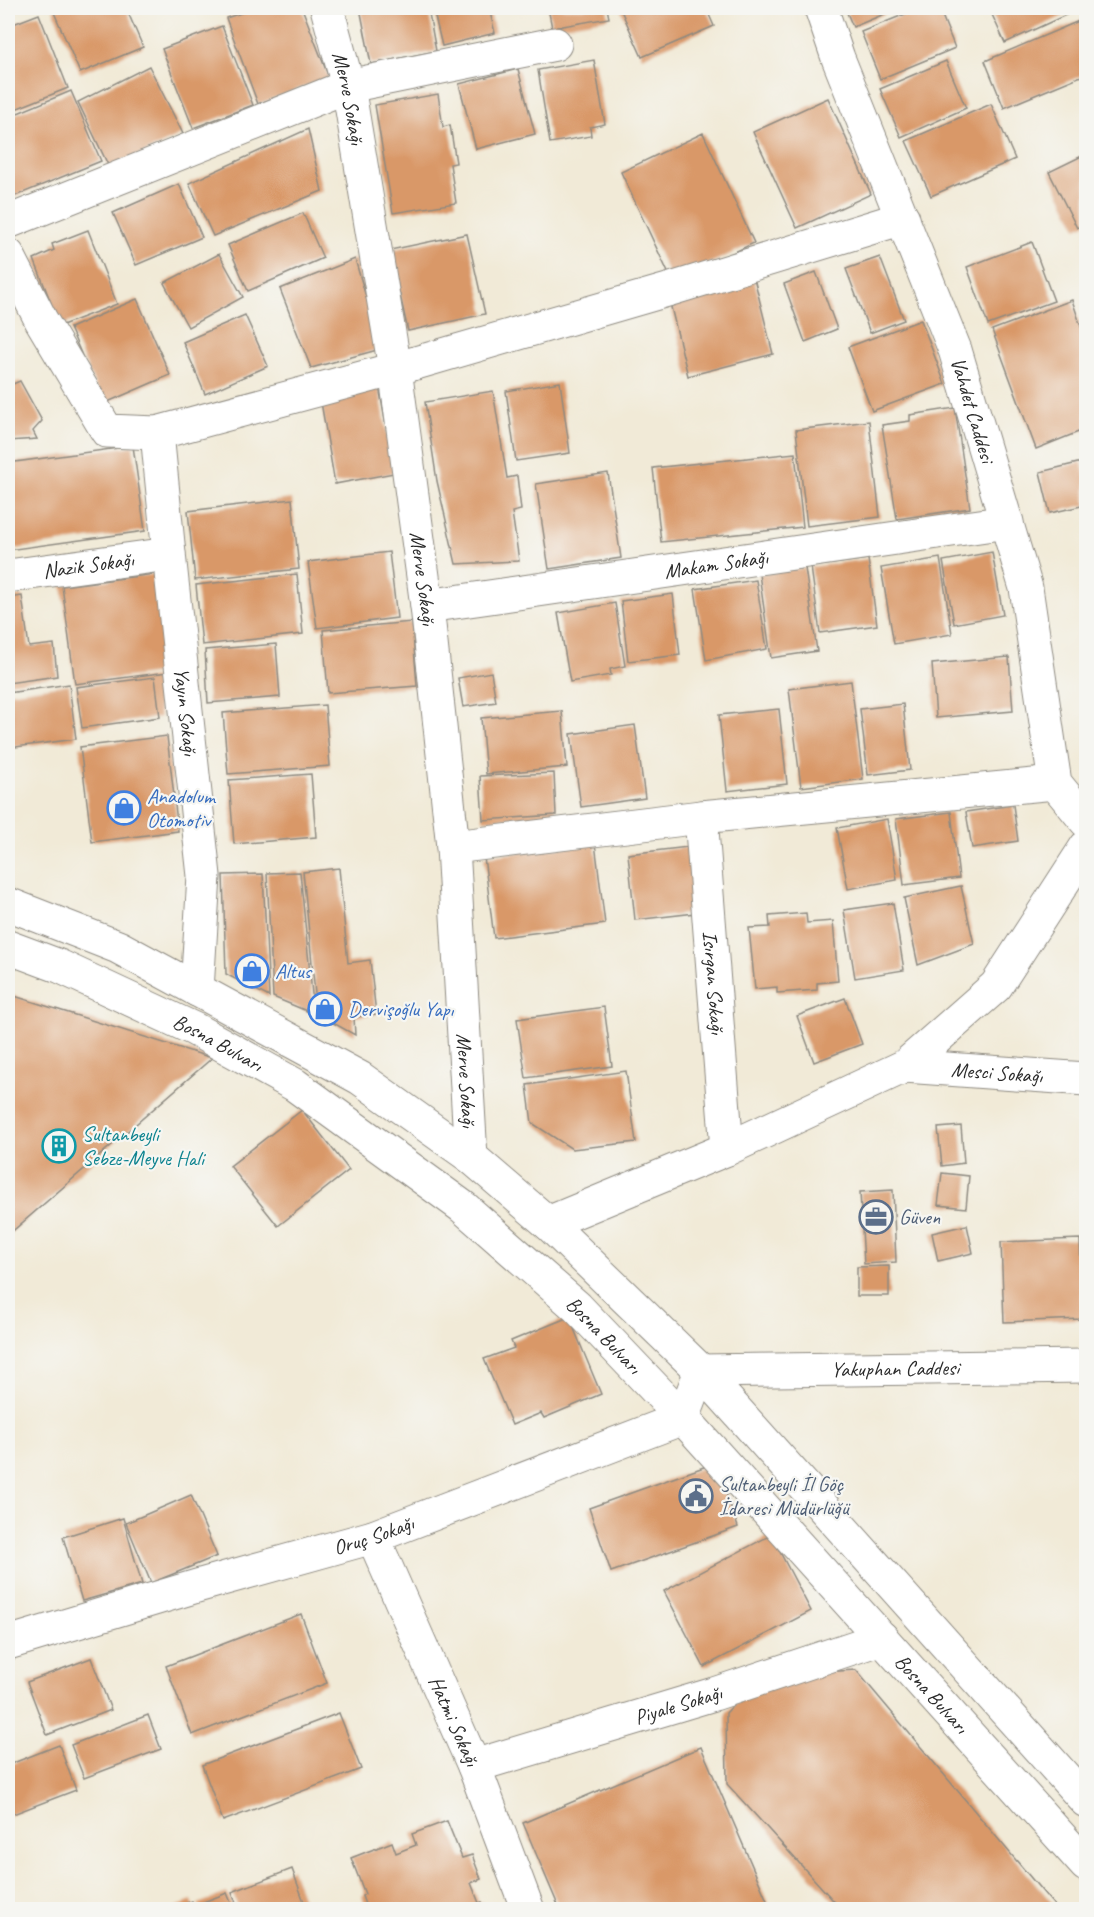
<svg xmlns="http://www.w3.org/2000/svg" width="1094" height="1917" font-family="Caveat,sans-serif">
  <rect width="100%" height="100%" fill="#f6f6f2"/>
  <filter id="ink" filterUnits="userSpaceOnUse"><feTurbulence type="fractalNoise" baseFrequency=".0167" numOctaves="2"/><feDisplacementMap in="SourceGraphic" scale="12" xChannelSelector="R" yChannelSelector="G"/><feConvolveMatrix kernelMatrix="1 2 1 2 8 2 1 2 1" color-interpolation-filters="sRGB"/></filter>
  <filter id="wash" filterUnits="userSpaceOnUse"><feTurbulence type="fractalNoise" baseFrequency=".008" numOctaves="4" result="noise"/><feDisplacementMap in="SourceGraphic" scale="24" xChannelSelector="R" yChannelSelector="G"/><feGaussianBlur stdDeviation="1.35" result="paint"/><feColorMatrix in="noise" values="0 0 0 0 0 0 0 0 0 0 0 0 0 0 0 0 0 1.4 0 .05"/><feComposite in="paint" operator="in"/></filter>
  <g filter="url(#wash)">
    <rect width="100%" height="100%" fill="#f1ead7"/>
    <g id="blocks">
      <g fill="#d99867">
        <polygon points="58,8 126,8 143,47 80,73 53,10"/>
        <polygon points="256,8 302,8 329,78 258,104 226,18"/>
        <polygon points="360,8 428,8 436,51 371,64"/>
        <polygon points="433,8 489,8 495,33 442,46"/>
        <polygon points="548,8 607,8 609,18 552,28"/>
        <polygon points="620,8 706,8 714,26 642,57"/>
        <polygon points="845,8 899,8 853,27"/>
        <polygon points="920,8 939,8 955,48 880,79 861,32"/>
        <polygon points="989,8 1081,8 1005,43"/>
        <polygon points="39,14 68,88 8,112 8,26"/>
        <polygon points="1086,18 1086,74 1004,108 985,61"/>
        <polygon points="222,26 253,105 193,128 162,49"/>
        <polygon points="594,60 605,124 590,127 591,136 550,143 538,70"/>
        <polygon points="946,61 966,108 901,137 880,89"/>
        <polygon points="149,66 183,134 110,169 78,102"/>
        <polygon points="518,69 535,134 476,149 459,84"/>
        <polygon points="71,91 101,161 8,199 8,117"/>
        <polygon points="438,94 443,127 450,125 456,163 450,164 456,203 393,213 375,105"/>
        <polygon points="828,98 871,194 797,228 753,132"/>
        <polygon points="991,104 1015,159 931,196 906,141"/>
        <polygon points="308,129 322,191 213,236 189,183"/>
        <polygon points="703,133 754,243 672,281 621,172"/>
        <polygon points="1086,154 1086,223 1077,228 1049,172"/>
        <polygon points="179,184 202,237 136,265 113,213"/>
        <polygon points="303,213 323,258 248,291 228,245"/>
        <polygon points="88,230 117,304 60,326 34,259 54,250 52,244"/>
        <polygon points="467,234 485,314 408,331 390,250"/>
        <polygon points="1032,242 1054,301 988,325 967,267"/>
        <polygon points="219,254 243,297 188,327 164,283"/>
        <polygon points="880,257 904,320 870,333 846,269"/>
        <polygon points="355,259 381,349 311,368 280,289"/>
        <polygon points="816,272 837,329 805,342 784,284"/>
        <polygon points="754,278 773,354 688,376 669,299"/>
        <polygon points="137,299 170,375 103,404 70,328"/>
        <polygon points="1072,300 1086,341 1086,429 1036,449 992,330"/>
        <polygon points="245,315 268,366 205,394 183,342"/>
        <polygon points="921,320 945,384 872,411 848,347"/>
        <polygon points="20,381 42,421 33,431 37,439 8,441 8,386"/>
        <polygon points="560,382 570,453 516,461 506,391"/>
        <polygon points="379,386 394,473 335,484 320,396"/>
        <polygon points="493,391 507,478 517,476 521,510 512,512 519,561 456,564 437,481 425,402"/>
        <polygon points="955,408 970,508 897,519 882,425 910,421 910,415"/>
        <polygon points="869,421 880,517 807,526 796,430"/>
        <polygon points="133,446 145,531 8,550 8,463"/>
        <polygon points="795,453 803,527 661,542 653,468"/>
        <polygon points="1082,462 1086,482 1086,505 1050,513 1040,472"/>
        <polygon points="608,473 621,558 549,569 536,484"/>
        <polygon points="292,499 299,569 195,580 188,511"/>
        <polygon points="389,552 397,618 317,628 308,562"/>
        <polygon points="992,552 1003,615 954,624 943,561"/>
        <polygon points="940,558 952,634 894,644 881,568"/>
        <polygon points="868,559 877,625 820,633 811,567"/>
        <polygon points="805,568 817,651 771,658 759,574"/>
        <polygon points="155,574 168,672 75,684 62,586"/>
        <polygon points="297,574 303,634 202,645 196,585"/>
        <polygon points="756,580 767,649 706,660 695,589"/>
        <polygon points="673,594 680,655 628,661 621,601"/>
        <polygon points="22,596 29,647 54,644 57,676 8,683 8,598"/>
        <polygon points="615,603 625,666 610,669 611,675 570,682 558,613"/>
        <polygon points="412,622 417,686 328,693 323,630"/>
        <polygon points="276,644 280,697 208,703 205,650"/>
        <polygon points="1009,657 1013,711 936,718 932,664"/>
        <polygon points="491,672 496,702 463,707 458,678"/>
        <polygon points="155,677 160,717 82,728 76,687"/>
        <polygon points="851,681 863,779 801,787 789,689"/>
        <polygon points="69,684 76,739 8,748 8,693"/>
        <polygon points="903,704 910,770 868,775 860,709"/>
        <polygon points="325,705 330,766 228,774 223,713"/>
        <polygon points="779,709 787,784 727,791 719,715"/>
        <polygon points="562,711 567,767 486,774 481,718"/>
        <polygon points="635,725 645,798 581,807 571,734"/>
        <polygon points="167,736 178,831 92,842 80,747"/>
        <polygon points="554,773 556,815 483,820 480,776"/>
        <polygon points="311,774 316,837 234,844 229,780"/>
        <polygon points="1013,805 1018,841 972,848 966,812"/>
        <polygon points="951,812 959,878 904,885 896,819"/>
        <polygon points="887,819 897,880 848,889 837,828"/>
        <polygon points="595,843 605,924 494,938 484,857"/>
        <polygon points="688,847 695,913 635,920 628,854"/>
        <polygon points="339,868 348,963 370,960 376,1014 354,1017 355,1035 317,1014 303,872"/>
        <polygon points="300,872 314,1014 273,997 267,873"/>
        <polygon points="263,874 269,997 226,974 223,875"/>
        <polygon points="961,886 974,944 918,965 904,898"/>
        <polygon points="893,903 904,970 855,978 844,910"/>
        <polygon points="806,913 807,923 833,921 838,981 817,983 817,990 777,993 777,987 755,989 749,928 770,927 769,916"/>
        <polygon points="8,994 212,1058 8,1235"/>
        <polygon points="845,998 862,1044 814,1062 797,1016"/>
        <polygon points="604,1007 612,1066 526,1078 517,1019"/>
        <polygon points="626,1071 636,1142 572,1149 532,1123 527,1085"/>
        <polygon points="302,1110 349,1170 278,1226 230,1166"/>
        <polygon points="961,1126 964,1163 942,1166 938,1128"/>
        <polygon points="942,1173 969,1176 966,1208 938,1205"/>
        <polygon points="893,1190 896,1262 864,1264 860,1192"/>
        <polygon points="967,1225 973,1253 938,1261 932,1233"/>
        <polygon points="1080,1239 1083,1319 1004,1322 1001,1242"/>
        <polygon points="889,1266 889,1296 857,1296 857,1267"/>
        <polygon points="569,1317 601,1394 544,1418 541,1413 512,1425 484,1359 514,1348 511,1341"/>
        <polygon points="715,1463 738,1527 611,1572 589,1508"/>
        <polygon points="191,1495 217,1556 151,1583 126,1523"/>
        <polygon points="123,1518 142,1584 82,1601 63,1537"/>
        <polygon points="771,1535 811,1611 704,1667 664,1591"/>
        <polygon points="301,1614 327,1683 192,1735 166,1666"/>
        <polygon points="91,1658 111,1710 47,1735 27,1682"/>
        <polygon points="856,1670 1058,1910 842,1910 727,1784 726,1713 746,1692 823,1672"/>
        <polygon points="339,1713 361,1769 223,1821 202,1765"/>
        <polygon points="148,1715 161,1749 84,1778 71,1745"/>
        <polygon points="59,1745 76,1790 8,1816 8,1765"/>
        <polygon points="701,1747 771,1910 560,1910 523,1823"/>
        <polygon points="447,1821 462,1858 472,1855 481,1879 471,1883 479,1903 482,1902 485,1909 491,1907 492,1910 367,1910 362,1896 365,1894 351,1858 392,1842 396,1853 416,1845 412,1834"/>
        <polygon points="292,1869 307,1910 239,1910 232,1892"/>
        <polygon points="227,1893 234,1910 200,1910 198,1904"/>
        <polygon points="192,1901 195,1910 171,1910 171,1909"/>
      </g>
    </g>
  </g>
  <g filter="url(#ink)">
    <use href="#blocks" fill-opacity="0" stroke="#8e8a81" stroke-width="1.5"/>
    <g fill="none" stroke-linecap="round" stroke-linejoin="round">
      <defs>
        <g id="minor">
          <path id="s1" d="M 327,8 L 348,86 L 395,369 L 427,606 L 453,847 L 471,1157"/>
          <polyline points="8,222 348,86 555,44"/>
          <polyline points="8,255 41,320 107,431 157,433 395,369 671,289 903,218"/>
          <path id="s2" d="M 157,433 L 169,554 L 204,876 L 197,990"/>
          <path id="s3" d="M 8,576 L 169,554"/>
          <path id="s4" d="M 427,606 L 1007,522"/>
          <path id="s5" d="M 701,817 L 727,1149"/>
          <polyline points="453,847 701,817 1055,783"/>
          <path id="s6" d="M 905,1066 L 1086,1079"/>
          <path id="s7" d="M 373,1537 L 474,1766 L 528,1910"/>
          <path id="s8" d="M 8,1643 L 197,1586 L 373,1537 L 683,1418 L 701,1371"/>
          <path id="s9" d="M 474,1766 L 714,1694 L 882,1638"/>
        </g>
        <g id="tertiary">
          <path id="s10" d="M 821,8 L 838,58 L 955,350 L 1026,588 L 1055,783 L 1086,821"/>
          <polyline points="548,1223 727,1149 905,1066 996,986 1086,847"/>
          <path id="s11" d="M 701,1371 L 1086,1366"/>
        </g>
        <g id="secondary">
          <polyline points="8,904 118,947 360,1078 471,1157 548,1223 701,1371 1086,1801"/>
          <path id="s12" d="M 8,947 L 59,966 L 194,1029 L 295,1085 L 463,1207 L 577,1307 L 683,1418 L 1086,1865"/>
        </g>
      </defs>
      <use href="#minor" stroke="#8e8a81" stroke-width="35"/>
      <use href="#tertiary" stroke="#8e8a81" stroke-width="35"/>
      <use href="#secondary" stroke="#8e8a81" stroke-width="35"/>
      <use href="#minor" stroke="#fff" stroke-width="33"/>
      <use href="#tertiary" stroke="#fff" stroke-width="33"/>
      <use href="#secondary" stroke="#fff" stroke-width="33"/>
    </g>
  </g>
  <defs>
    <symbol id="shop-ring" viewBox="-11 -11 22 22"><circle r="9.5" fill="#f6f6f2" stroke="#3f7fe0" stroke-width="1.5"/><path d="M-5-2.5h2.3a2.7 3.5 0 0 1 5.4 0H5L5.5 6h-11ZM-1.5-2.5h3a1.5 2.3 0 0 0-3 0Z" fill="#3f7fe0"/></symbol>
    <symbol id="building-ring" viewBox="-11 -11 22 22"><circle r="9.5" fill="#f6f6f2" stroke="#0f9aa8" stroke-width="1.5"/><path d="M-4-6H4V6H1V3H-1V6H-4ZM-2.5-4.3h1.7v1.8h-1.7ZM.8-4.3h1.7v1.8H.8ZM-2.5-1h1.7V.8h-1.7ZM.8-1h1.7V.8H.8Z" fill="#0f9aa8"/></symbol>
    <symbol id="office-ring" viewBox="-11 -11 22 22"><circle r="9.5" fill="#f6f6f2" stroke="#5c6f8a" stroke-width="1.5"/><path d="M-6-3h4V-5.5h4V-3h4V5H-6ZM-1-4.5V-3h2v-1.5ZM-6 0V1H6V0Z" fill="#5c6f8a"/></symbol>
    <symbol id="civic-ring" viewBox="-11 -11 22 22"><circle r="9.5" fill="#f6f6f2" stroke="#5c6f8a" stroke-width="1.5"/><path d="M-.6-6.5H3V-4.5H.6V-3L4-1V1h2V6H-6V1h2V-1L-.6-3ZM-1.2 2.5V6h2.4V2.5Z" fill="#5c6f8a"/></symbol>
  </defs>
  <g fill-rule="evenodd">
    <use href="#shop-ring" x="105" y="789" width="38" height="38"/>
    <use href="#shop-ring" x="233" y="952" width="38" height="38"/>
    <use href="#shop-ring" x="306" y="990" width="38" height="38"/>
    <use href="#building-ring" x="40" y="1127" width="38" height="38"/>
    <use href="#office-ring" x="857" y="1198" width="38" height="38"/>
    <use href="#civic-ring" x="677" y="1477" width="38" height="38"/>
  </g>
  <g text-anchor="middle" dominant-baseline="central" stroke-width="4.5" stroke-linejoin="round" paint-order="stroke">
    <g font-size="21" fill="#2b2b2b" stroke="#f6f6f2">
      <text stroke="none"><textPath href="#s1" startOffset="93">Merve Sokağı</textPath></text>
      <text stroke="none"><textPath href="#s10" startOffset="430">Vahdet Caddesi</textPath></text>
      <text stroke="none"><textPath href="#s4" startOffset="292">Makam Sokağı</textPath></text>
      <text stroke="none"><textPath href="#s3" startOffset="81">Nazik Sokağı</textPath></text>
      <text stroke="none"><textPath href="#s1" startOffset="579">Merve Sokağı</textPath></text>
      <text stroke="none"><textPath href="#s2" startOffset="280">Yayın Sokağı</textPath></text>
      <text stroke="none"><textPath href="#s5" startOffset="166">Isırgan Sokağı</textPath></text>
      <text stroke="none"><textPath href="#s12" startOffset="231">Bosna Bulvarı</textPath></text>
      <text stroke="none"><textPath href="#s6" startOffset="92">Mesci Sokağı</textPath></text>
      <text stroke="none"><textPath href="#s1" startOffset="1083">Merve Sokağı</textPath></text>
      <text stroke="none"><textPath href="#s12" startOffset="717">Bosna Bulvarı</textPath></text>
      <text stroke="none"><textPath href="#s11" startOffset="194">Yakuphan Caddesi</textPath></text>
      <text stroke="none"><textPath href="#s8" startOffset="381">Oruç Sokağı</textPath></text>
      <text stroke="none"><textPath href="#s12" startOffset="1203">Bosna Bulvarı</textPath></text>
      <text stroke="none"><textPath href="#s9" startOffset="213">Piyale Sokağı</textPath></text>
      <text stroke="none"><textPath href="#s7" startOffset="201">Hatmi Sokağı</textPath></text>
    </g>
    <g font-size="21" fill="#366cbe" stroke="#f6f6f2" text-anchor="start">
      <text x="147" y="796">Anadolum<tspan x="147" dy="24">Otomotiv</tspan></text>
      <text x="275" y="971">Altus</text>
      <text x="348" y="1009">Dervişoğlu Yapı</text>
    </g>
    <g font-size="21" fill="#0d838f" stroke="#f6f6f2" text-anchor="start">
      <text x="82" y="1134">Sultanbeyli<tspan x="82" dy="24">Sebze-Meyve Hali</tspan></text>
    </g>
    <g font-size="21" fill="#4e5e75" stroke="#f6f6f2" text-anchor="start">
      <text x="899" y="1217">Güven</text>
      <text x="719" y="1484">Sultanbeyli İl Göç<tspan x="719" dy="24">İdaresi Müdürlüğü</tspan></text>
    </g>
  </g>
  <rect width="1094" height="1917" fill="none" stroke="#f6f6f2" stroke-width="30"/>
</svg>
